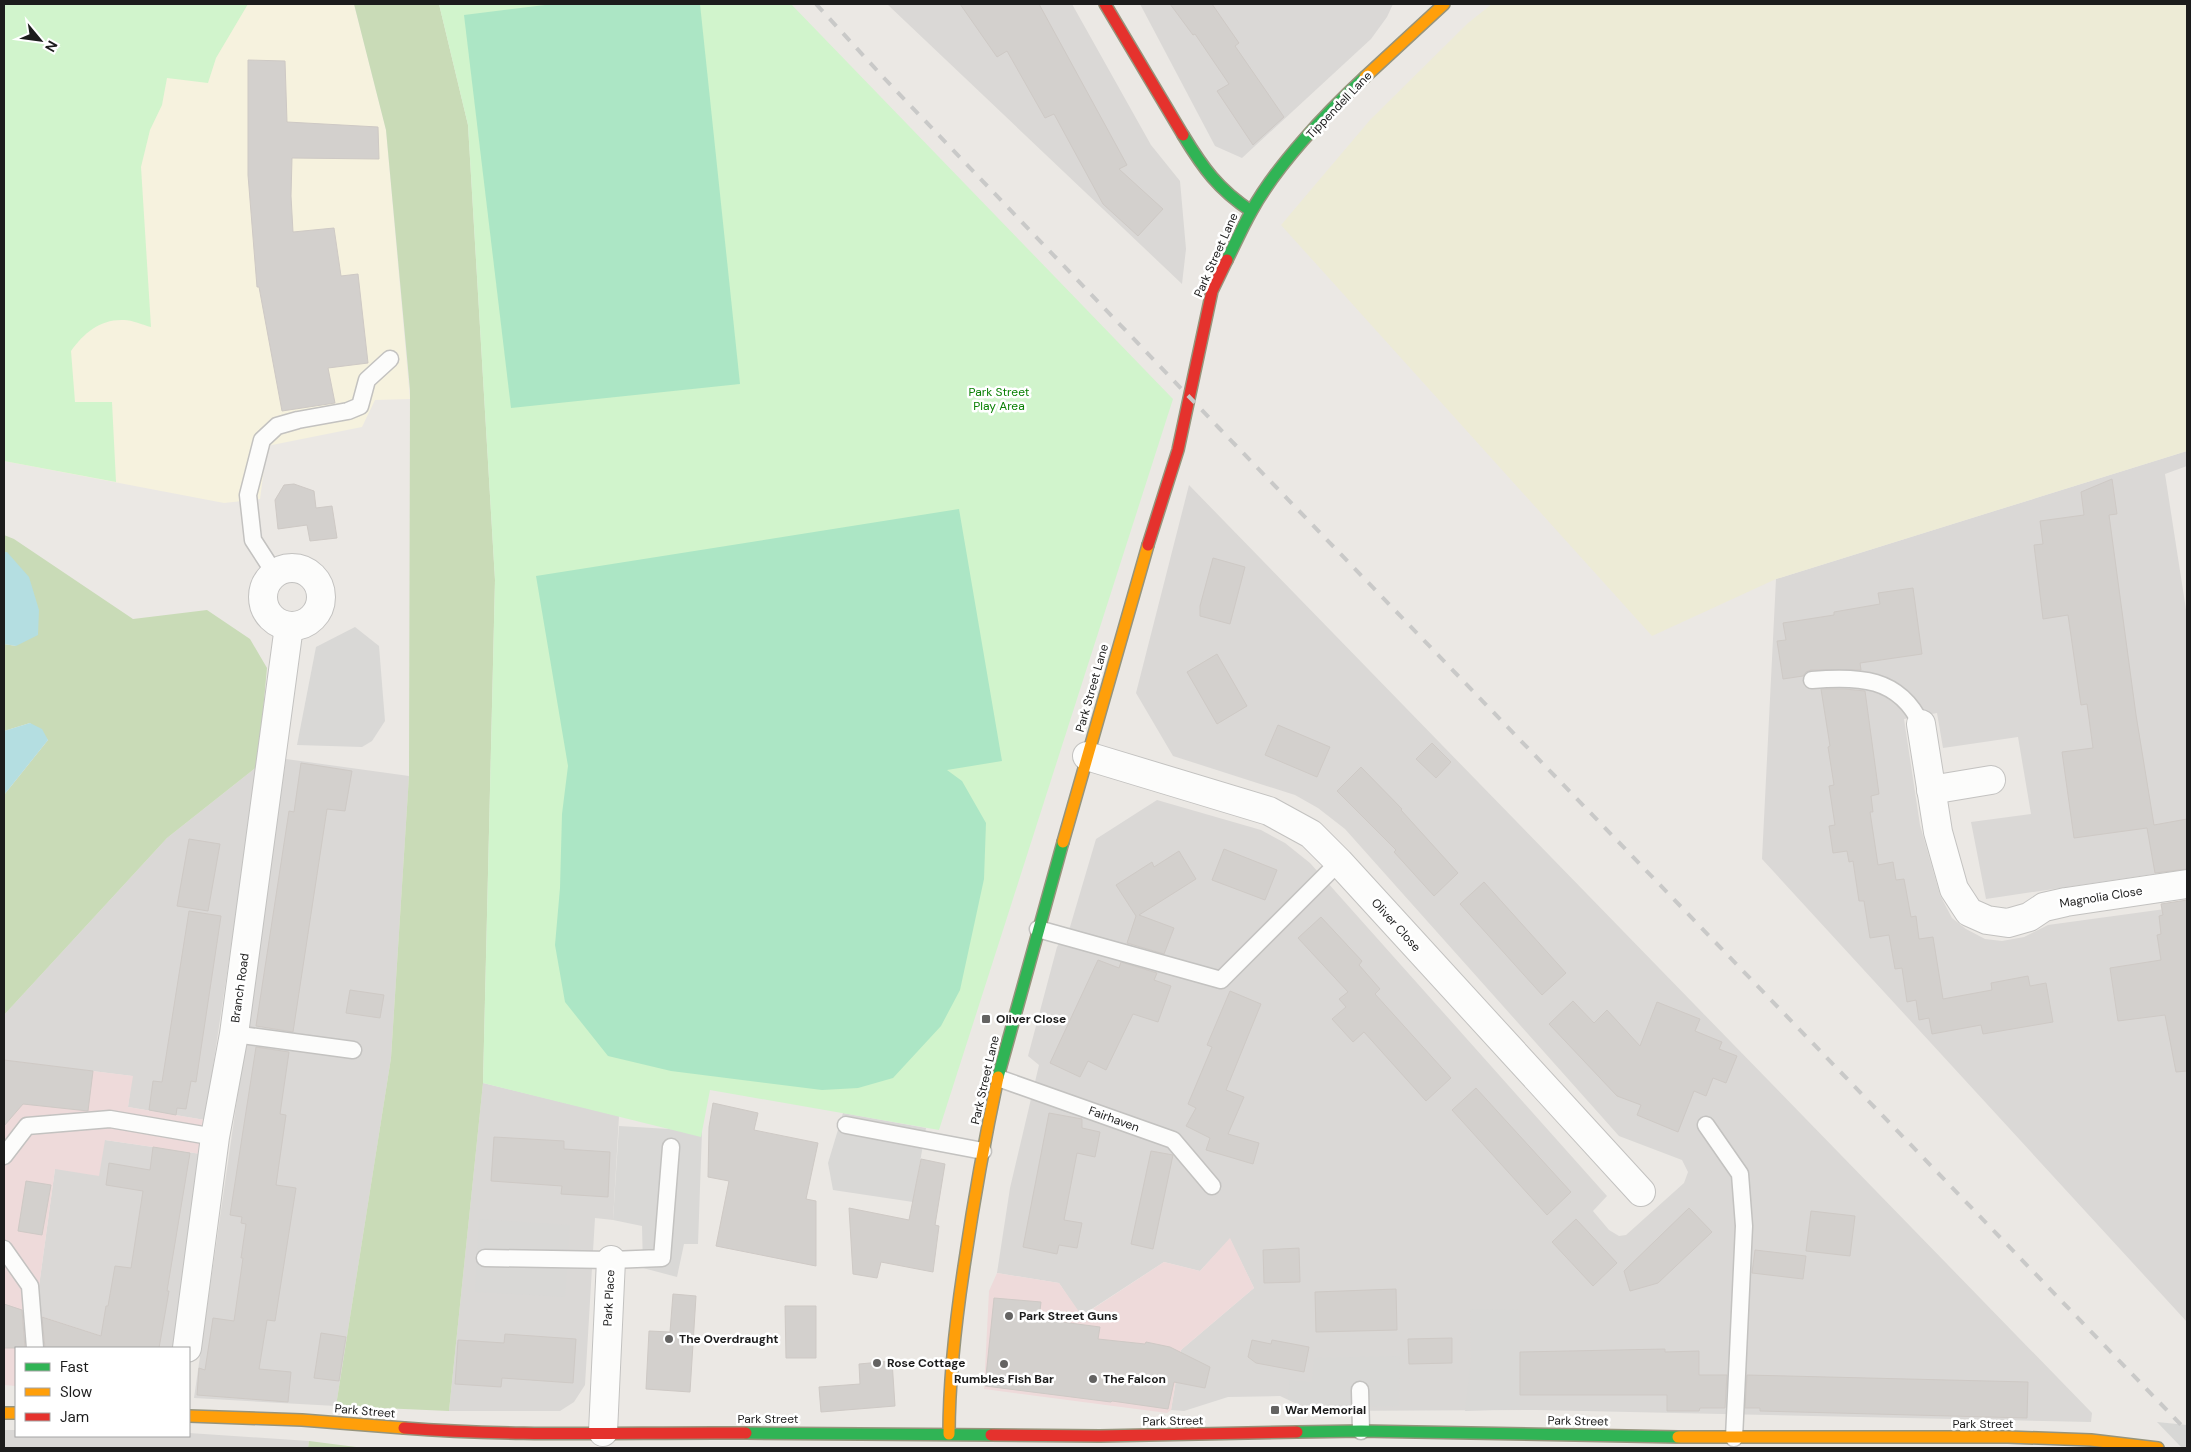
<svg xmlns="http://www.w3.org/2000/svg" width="2191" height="1452" font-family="'DM Sans',sans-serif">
  <rect width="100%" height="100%" fill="#ebe8e4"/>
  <g fill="#dad8d6">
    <polygon points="887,4 1072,4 1151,145 1180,181 1186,249 1182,284"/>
    <polygon points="1140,4 1393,4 1387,17 1371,39 1242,158 1215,146"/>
    <polygon points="2187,451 2187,466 2165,474 2187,616 2187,869 1986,899 1971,822 2031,814 2018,737 1943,748 1937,713 1904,719 1920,825 1940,895 1952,918 1966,929 1985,939 2002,941 2024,937 2048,925 2187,906 2187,1322 1762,859 1776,579"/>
    <polygon points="1189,485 2092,1413 2091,1422 1537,1410 1312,1411 1280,1396 1228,1397 1184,1411 1171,1410 1181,1350 1254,1288 1230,1239 1200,1271 1164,1262 1081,1316 1059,1283 997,1273 1010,1188 1039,1065 1028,1056 1057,947 1070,927 1096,839 1157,800 1261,830 1285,843 1310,863 1607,1196 1593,1211 1609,1230 1619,1236 1626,1235 1684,1183 1688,1172 1682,1160 1619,1136 1345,829 1318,808 1295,795 1173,756 1136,693"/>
    <polygon points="286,759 409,776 391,1058 336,1406 194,1398"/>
    <polygon points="258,766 205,1120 128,1107 132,1076 4,1060 4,1015 167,838"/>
    <polygon points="483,1083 619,1116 613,1220 595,1218 585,1385 574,1402 560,1411 449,1411"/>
    <polygon points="105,1140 201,1154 174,1348 139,1348 40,1316 37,1301 55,1169"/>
    <polygon points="4,1430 16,1430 16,1436 189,1436 189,1433 309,1441 308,1448 4,1448"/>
  </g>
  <g fill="#eedada">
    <polygon points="4,1060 133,1076 128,1107 205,1120 201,1154 105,1140 99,1176 55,1169 37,1301 40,1316 137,1348 16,1348 16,1386 4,1385"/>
    <polygon points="1230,1238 1254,1288 1181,1350 1171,1410 1167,1413 984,1389 989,1291 997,1273 1059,1283 1082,1316 1164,1262 1200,1271"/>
  </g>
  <polygon fill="#f6f2de" points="4,4 354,4 386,130 410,399 375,400 362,427 267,446 260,499 224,503 4,461"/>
  <g fill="#d9d8d6">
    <polygon points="355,627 379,646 385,721 372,741 362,747 297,745 316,647"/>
    <polygon points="843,1113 926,1128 913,1202 833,1190 828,1163"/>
    <polygon points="619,1126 702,1131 698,1244 684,1244 677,1277 643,1268 642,1226 613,1220"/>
    <polygon points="479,1219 570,1225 565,1297 475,1292"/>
    <polygon points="1470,1309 1520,1310 1520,1409 1465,1411 1471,1361"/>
    <polygon points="1400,1356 1399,1406 1314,1407 1288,1399 1290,1380 1312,1382 1314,1358"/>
  </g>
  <polygon fill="#edebd6" points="1492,4 2187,4 2187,451 1776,579 1652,636 1281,225 1370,120 1468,23"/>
  <g fill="#c9dbb7">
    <polygon points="354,4 439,4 468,125 495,580 483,1083 449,1411 336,1406 391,1058 409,776 410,390 386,130"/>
    <polygon points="4,535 14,539 133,619 207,610 250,639 267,668 258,766 167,838 4,1015 4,795 48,740 30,723 4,731 4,644 16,646 7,552 4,552"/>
    <polygon points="309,1441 364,1448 308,1448"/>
  </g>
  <g fill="#d1f4cc">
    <path d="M 4,4 L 248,4 L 216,58 L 208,83 L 167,78 L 162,105 L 150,130 L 141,167 L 151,327 C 143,325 132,320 124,320 C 100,319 84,333 71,351 L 75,402 L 112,402 L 116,482 L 4,461 Z"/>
    <polygon points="439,4 791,4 1173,399 939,1130 710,1090 701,1137 483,1083 495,580 468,125"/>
  </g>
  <g fill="#ace6c5">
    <polygon points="553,4 700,4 740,384 511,408 464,15"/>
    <polygon points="959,509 1002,761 947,770 962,781 986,823 984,879 960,990 941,1026 893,1078 858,1088 822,1090 671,1071 608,1056 565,1002 555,945 560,888 562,814 568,766 536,576"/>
  </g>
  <g fill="#b4dee1">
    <polygon points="4,552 7,552 29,577 39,610 38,635 16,646 4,644"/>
    <polygon points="30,723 42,729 48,740 4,795 4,731"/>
  </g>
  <polygon fill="#d7d7d5" points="2157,1422 2187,1425 2187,1448 2182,1448"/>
  <g fill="#d3d0cd" stroke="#cec9c5">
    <polygon points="960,4 1039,4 1127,165 1119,169 1163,209 1138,236 1103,204 1054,114 1045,118 1007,51 997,57"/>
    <polygon points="1170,4 1212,4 1239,43 1235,46 1284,117 1253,145 1217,91 1229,84 1195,34 1193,35"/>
    <polygon points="248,60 285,61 287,122 378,127 379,159 292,158 291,196 293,232 334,228 341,276 358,274 368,363 328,368 335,403 282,411 259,287 257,287 248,175"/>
    <polygon points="2112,479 2117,514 2109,515 2136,715 2154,825 2187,819 2187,869 2155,873 2147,828 2074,838 2062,752 2093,748 2087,704 2081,705 2068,615 2043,619 2034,545 2043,544 2040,521 2084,515 2081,492"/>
    <polygon points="294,484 314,491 316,508 332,506 337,538 310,541 307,525 278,529 275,500 284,485"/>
    <polygon points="1213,558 1245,567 1230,624 1200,616 1200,606"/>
    <polygon points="1913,588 1922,654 1860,663 1861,670 1811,670 1806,672 1803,676 1783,679 1777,641 1786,640 1783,623 1834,615 1834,612 1880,604 1878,593"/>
    <polygon points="1217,654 1247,706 1217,724 1187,672"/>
    <polygon points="1821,689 1845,689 1865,691 1879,794 1871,796 1873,812 1870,812 1878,865 1893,862 1896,880 1904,879 1911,917 1916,916 1919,939 1933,937 1943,999 1992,990 1991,983 2028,976 2030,986 2046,983 2053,1022 1983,1034 1981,1025 1932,1034 1929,1018 1919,1020 1916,1000 1907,1002 1902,968 1895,969 1889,935 1870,938 1864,901 1859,901 1853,861 1849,862 1847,851 1833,853 1829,826 1835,825 1829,786 1834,785 1828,747 1830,746"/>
    <polygon points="1278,725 1330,747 1317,777 1265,755"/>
    <polygon points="1432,743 1451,762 1436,778 1416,759"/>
    <polygon points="301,763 352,771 345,811 327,809 293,1032 256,1026 289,811 294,812"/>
    <polygon points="1361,767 1402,809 1401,810 1458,873 1434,896 1394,852 1396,850 1337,791"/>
    <polygon points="189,839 220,844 208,911 177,906"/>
    <polygon points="1224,849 1277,870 1265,900 1212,880"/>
    <polygon points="1179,851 1196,879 1139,915 1174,928 1164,954 1127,943 1136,916 1116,885 1152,862 1154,867"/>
    <polygon points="1484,882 1566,973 1542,995 1460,904"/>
    <polygon points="2187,900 2187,1071 2176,1072 2165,1015 2118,1021 2110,968 2161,960 2157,935 2161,934 2159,916 2163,915 2161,904"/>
    <polygon points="189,911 221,916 196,1082 191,1081 186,1109 177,1108 176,1115 149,1110 153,1081 162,1082"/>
    <polygon points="1321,917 1362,961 1359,965 1380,989 1375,994 1451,1078 1426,1101 1364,1032 1353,1042 1332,1019 1346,1007 1339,999 1348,992 1298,938"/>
    <polygon points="1098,960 1119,968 1121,962 1157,973 1154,980 1171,986 1158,1022 1133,1014 1106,1070 1088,1061 1080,1077 1050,1063"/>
    <polygon points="350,990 384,995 380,1018 346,1013"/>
    <polygon points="1230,991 1261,1004 1226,1090 1244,1097 1228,1134 1259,1143 1253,1164 1206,1150 1210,1138 1186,1126 1196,1108 1188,1104 1212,1047 1207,1045"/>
    <polygon points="1573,1001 1594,1023 1607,1010 1640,1046 1657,1002 1700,1019 1695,1031 1722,1042 1719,1049 1737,1056 1726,1083 1713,1078 1706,1096 1694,1091 1678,1132 1637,1115 1641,1105 1617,1096 1549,1024"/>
    <polygon points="256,1047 289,1052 280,1114 286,1115 276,1185 296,1188 275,1321 267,1320 259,1369 291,1372 288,1402 197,1395 199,1368 205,1370 213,1318 234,1321 243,1258 241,1258 246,1224 241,1223 242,1217 230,1215"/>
    <polygon points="4,1060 93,1071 88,1111 23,1104 4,1126"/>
    <polygon points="1476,1088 1571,1192 1547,1215 1452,1110"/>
    <polygon points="713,1103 758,1113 754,1130 818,1143 806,1199 816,1201 816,1266 716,1246 729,1181 708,1177 709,1127"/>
    <polygon points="1049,1113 1082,1119 1082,1128 1100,1132 1095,1157 1077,1153 1064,1220 1082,1223 1077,1248 1059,1245 1057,1254 1023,1247"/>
    <polygon points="494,1137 564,1141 564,1149 610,1152 608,1197 561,1194 562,1186 491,1181"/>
    <polygon points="153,1147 190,1153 167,1291 169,1291 159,1348 45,1348 42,1317 101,1336 106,1306 108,1306 115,1266 131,1268 143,1191 106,1185 109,1163 150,1170"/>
    <polygon points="1151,1151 1173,1155 1153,1249 1131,1244"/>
    <polygon points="921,1159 945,1164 935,1225 939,1226 933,1272 881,1262 877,1278 853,1274 849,1208 909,1220"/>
    <polygon points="26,1181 51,1185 42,1235 18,1231"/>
    <polygon points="1689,1208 1712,1232 1658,1283 1630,1291 1624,1271"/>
    <polygon points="1811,1211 1855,1216 1850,1256 1806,1251"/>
    <polygon points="1576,1219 1617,1263 1593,1286 1552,1242"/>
    <polygon points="1299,1248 1300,1282 1264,1283 1263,1250"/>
    <polygon points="1755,1250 1806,1256 1803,1279 1752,1273"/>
    <polygon points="1396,1289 1397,1330 1316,1332 1315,1292"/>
    <polygon points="673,1294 696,1296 690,1392 646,1389 649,1331 670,1332"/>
    <polygon points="994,1298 1041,1302 1039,1319 1100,1327 1098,1339 1145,1344 1146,1342 1170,1347 1210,1367 1205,1388 1174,1382 1168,1409 1112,1401 1111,1402 985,1386"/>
    <polygon points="4,1304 22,1310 25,1348 4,1348"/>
    <polygon points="785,1306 816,1306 816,1358 786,1358"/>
    <polygon points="321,1333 346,1337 339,1381 314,1378"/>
    <polygon points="505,1334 576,1339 573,1383 502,1378 501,1387 455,1384 458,1340 504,1343"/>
    <polygon points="1452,1338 1452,1363 1409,1364 1408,1339"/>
    <polygon points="1252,1340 1271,1344 1272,1340 1309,1347 1304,1372 1256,1363 1248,1357"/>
    <polygon points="1665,1349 1665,1352 1699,1351 1699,1375 1727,1375 1725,1408 1700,1408 1699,1411 1667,1411 1667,1395 1520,1395 1520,1352"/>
    <polygon points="892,1361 895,1406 821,1412 819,1387 860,1384 859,1364"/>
    <polygon points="1747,1375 2028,1382 2027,1418 1760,1411 1760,1408 1745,1408"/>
  </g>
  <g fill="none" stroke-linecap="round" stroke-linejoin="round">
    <defs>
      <g id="lane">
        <polyline points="275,574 253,540 248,495 262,440 277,426 298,420 348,411 360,406 367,380 390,359"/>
        <path d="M 1812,680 C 1858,676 1899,677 1921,724"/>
        <polyline points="1038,929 1221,980 1339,862"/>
        <polyline points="234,1034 353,1050"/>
        <polyline points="998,1078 1173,1140 1212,1186"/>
        <polyline points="846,1125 983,1151"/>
        <polyline points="1706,1125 1740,1174 1744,1226 1734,1438"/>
        <polyline points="4,1156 27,1126 110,1119 215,1137"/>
        <polyline points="4,1249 30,1286 35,1348"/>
        <polyline points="485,1258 611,1260 662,1258 671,1147"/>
        <polyline points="1360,1390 1361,1431"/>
      </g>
      <g id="street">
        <circle cx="292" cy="597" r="29"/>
        <polyline points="1921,724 1938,832 1954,889 1969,912 1987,920 2008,923 2029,917 2044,907 2066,902 2187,884"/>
        <polyline points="1087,756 1269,811 1311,834 1339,862 1641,1192"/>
        <polyline points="1931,790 1991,780"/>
        <polyline points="187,1348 215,1137 234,1034 289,626"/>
        <polyline points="603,1432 611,1260"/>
      </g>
      <g id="fast">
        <path d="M 1183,135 C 1203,168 1218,189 1251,211"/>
        <path d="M 1227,260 C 1235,244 1242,228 1251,212 C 1276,166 1326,113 1365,77"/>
        <polyline points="998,1077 1063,842"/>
        <polyline points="1297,1432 1361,1431 1678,1437"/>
        <polyline points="746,1433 991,1435"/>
      </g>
      <g id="slow">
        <polyline points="1365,77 1444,4"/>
        <polyline points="1063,842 1148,545"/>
        <polyline points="4,1413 16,1413"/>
        <polyline points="189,1416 302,1420 404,1428"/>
        <path d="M 949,1434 C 949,1376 956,1318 965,1260 C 974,1199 985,1138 998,1077"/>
        <polyline points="1678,1437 2008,1437 2091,1440 2158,1448"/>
      </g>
      <g id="jam">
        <polyline points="1105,4 1183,135"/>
        <polyline points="1148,545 1178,450 1212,291 1227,260"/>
        <path d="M 404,1428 C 518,1437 632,1432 746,1433"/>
        <polyline points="991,1435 1100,1436 1297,1432"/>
      </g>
    </defs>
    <use href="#lane" stroke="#c3c2c0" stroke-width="19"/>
    <use href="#street" stroke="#c3c2c0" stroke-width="30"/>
    <use href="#fast" stroke="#96947c" stroke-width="14"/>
    <use href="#slow" stroke="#96947c" stroke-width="14"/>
    <use href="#jam" stroke="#96947c" stroke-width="14"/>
    <use href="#lane" stroke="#fcfcfb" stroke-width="16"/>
    <use href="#street" stroke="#fcfcfb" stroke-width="28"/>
    <use href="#fast" stroke="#30b455" stroke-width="11"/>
    <use href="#slow" stroke="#ff9f0a" stroke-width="11"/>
    <use href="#jam" stroke="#e5322d" stroke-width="11"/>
    <polyline stroke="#c9c9c8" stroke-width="4" stroke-dasharray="10 10" stroke-linecap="butt" points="816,4 884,78 1219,428 2187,1431"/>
  </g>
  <g fill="#646362" stroke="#fff" stroke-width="2">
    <rect x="981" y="1014" width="10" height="10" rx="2.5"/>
    <circle cx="1009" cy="1316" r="5"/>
    <circle cx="669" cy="1339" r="5"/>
    <circle cx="877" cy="1363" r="5"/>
    <circle cx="1004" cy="1364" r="5"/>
    <circle cx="1093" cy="1379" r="5"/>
    <rect x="1270" y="1405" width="10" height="10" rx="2.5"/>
  </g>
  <g text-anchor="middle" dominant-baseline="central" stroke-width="5" stroke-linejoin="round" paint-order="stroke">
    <g font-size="12" fill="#1c1c1c" stroke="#fff">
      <text transform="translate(1339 105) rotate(-46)">Tippendell Lane</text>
      <text transform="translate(1216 255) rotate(-66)">Park Street Lane</text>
      <text transform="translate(1092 688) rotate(-74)">Park Street Lane</text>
      <text transform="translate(2101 897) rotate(-9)">Magnolia Close</text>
      <text transform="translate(1396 925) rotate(48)">Oliver Close</text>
      <text transform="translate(240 988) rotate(-82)">Branch Road</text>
      <text transform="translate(985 1080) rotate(-77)">Park Street Lane</text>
      <text transform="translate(1114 1119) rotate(20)">Fairhaven</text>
      <text transform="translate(609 1298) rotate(-87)">Park Place</text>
      <text transform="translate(365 1411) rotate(5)">Park Street</text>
      <text x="768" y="1419">Park Street</text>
      <text transform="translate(1173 1421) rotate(-1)">Park Street</text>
      <text transform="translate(1578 1421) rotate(1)">Park Street</text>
      <text x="1983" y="1424">Park Street</text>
    </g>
    <g font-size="12" fill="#0a8004" stroke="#fff">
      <text x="999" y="392">Park Street<tspan x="999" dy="14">Play Area</tspan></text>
    </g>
    <g font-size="12" font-weight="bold" fill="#1c1c1c" stroke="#fff" text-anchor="start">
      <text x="996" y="1019">Oliver Close</text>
      <text x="1019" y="1316">Park Street Guns</text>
      <text x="679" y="1339">The Overdraught</text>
      <text x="887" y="1363">Rose Cottage</text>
      <text x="1004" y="1379" text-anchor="middle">Rumbles Fish Bar</text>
      <text x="1103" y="1379">The Falcon</text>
      <text x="1285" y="1410">War Memorial</text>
    </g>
  </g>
  <rect width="2191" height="1452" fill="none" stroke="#1c1c1c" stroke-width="10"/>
  <rect x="15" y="1347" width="175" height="90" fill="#ffffff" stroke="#a4a4a4"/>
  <rect x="25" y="1363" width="25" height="8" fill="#30b455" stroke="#a4a4a4"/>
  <text x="60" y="1372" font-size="15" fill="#1c1c1c">Fast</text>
  <rect x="25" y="1388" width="25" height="8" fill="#ff9f0a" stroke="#a4a4a4"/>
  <text x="60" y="1397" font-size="15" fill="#1c1c1c">Slow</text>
  <rect x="25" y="1413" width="25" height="8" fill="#e5322d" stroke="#a4a4a4"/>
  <text x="60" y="1422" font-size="15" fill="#1c1c1c">Jam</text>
  <g transform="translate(40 40) rotate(119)" stroke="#ffffff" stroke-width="4" paint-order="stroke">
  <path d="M0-4L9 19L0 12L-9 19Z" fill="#1c1c1c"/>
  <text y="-8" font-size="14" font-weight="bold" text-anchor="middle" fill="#1c1c1c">N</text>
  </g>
</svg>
